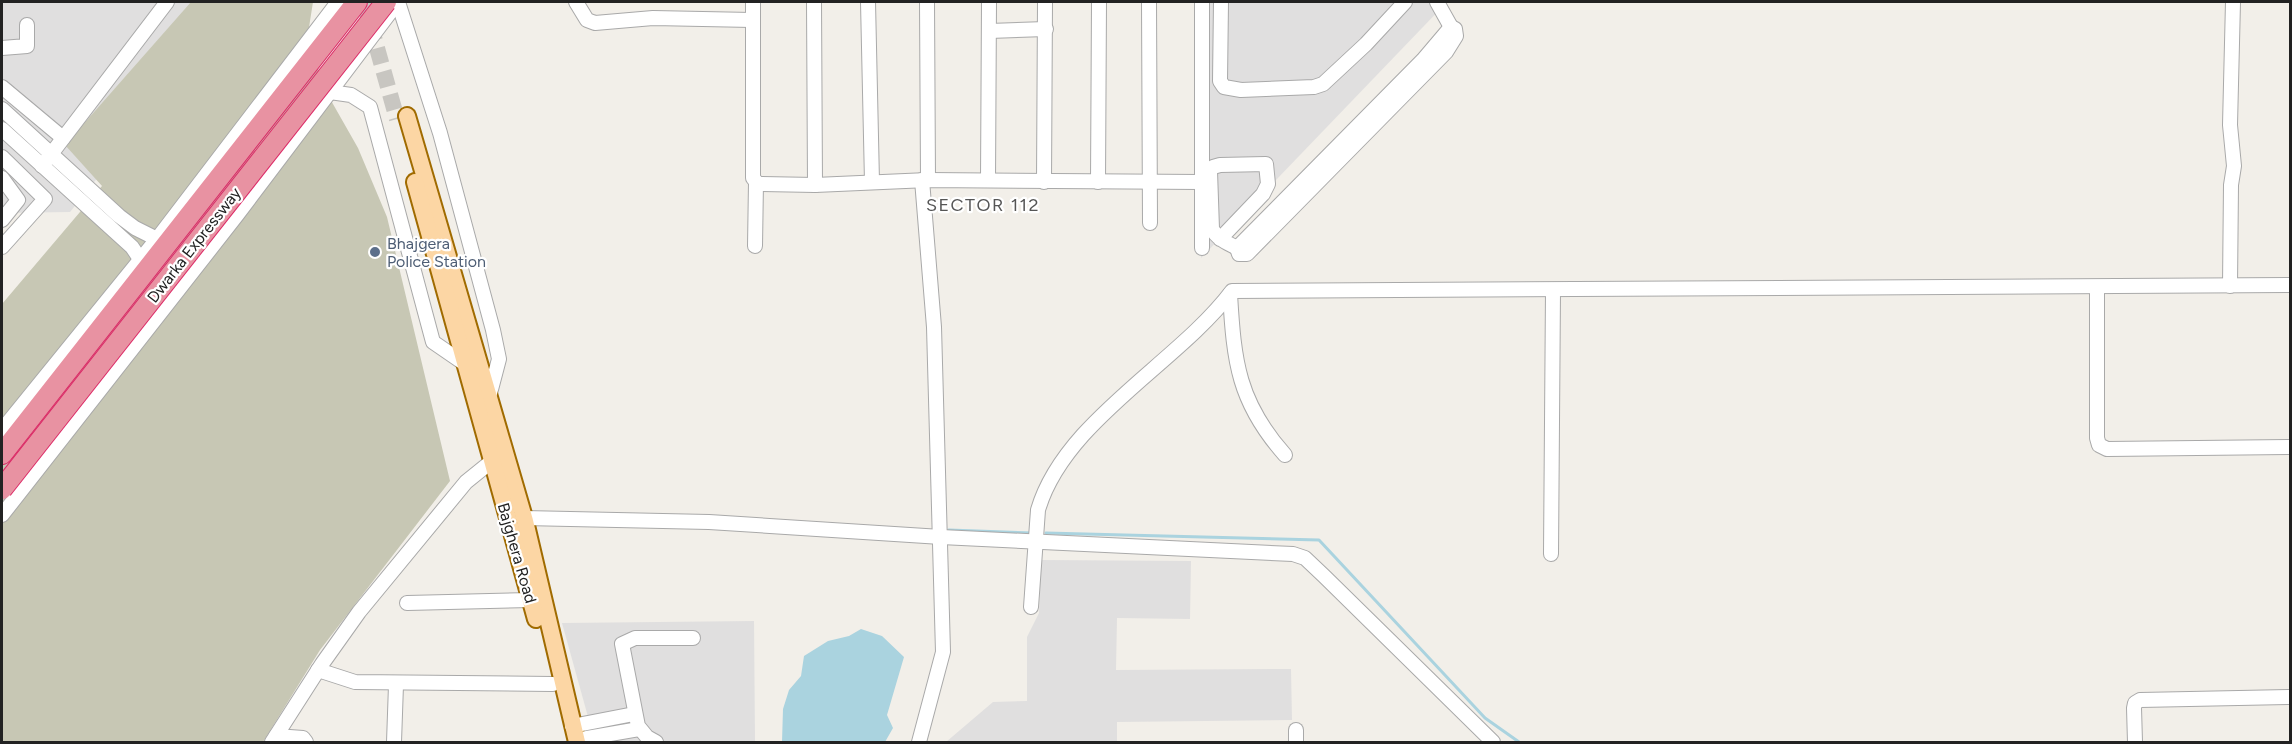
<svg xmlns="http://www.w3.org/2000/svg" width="2292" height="744" font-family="Figtree,sans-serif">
  <rect width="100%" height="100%" fill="#f2efe9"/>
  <g fill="#e0dfdf">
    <polygon points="2,2 239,2 70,212 2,213"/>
    <polygon points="1206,2 1447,2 1201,258"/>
    <polygon points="1041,560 1191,561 1190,619 1117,618 1116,670 1291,669 1292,720 1117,722 1117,742 946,742 993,702 1027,701 1027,637 1039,613"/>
    <polygon points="754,621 755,742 595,742 562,623"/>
  </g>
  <polygon fill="#c7c7b4" points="191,2 313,2 307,40 329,97 358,148 387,217 450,481 320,650 263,742 2,742 2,304 102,186 65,145"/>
  <polygon fill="#aad3df" points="861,629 882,636 904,657 887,715 893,728 885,742 782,742 783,709 789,690 801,676 804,656 828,641 849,636"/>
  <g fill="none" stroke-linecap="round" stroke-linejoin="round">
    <g stroke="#aad3df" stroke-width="3">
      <polyline points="949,530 1032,533"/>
      <polyline points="1046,533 1319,540 1485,718 1519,742"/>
    </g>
    <polyline stroke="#c8c6c1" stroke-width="16" stroke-dasharray="16 8" stroke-linecap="butt" points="364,2 397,119"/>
    <defs>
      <g id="minor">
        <polyline points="398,2 440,133 493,330 499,359 489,397"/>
        <polyline points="576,2 587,20 595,23 653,18 752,20"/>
        <polyline points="753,2 753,178 758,184 815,185 928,180 1201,182"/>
        <polyline points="814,2 815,185"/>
        <polyline points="868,2 872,182"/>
        <polyline points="927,2 928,180"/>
        <polyline points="1149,2 1150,223"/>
        <polyline points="1221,2 1220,81 1224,87 1241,90 1314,87 1323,84 1366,44 1405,2"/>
        <polyline points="1437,2 1451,27"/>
        <polygon points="1451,27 1455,29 1456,36 1446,52 1247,254 1239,254 1237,248 1240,245 1423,60"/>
        <polyline points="989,31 1046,29"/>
        <polyline points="2,48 27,46 27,25"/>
        <polyline points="2,87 63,138"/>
        <polyline points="330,92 351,95 370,107 433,342 465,364"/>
        <polyline points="2,109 119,216 135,228 157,239"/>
        <polyline points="2,129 132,247 140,259"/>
        <polyline points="2,157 45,199 2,247"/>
        <polyline points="42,166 167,2"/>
        <polyline points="2,178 18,200 2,220"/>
        <polyline points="988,180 989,2"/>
        <polyline points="1044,182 1045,2"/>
        <polyline points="1098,182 1099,2"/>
        <path d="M 1220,239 L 1263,194 L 1268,184 L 1266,164 L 1220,165 L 1213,167 L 1210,171 L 1212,229 C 1217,239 1228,243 1237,248"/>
        <polyline points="755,246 756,182"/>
        <polyline points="1202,248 1202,2"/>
        <polyline points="2230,286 2231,185 2234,166 2230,125 2233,2"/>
        <polyline points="2097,287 2097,438 2099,445 2107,449 2290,447"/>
        <path d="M 1230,294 C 1234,362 1238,402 1285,455"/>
        <polyline points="2,430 157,239 338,2"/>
        <polyline points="2,515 237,215 398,2"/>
        <polyline points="524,518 709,522 941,537 1293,554 1305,558 1324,576 1493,742"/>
        <polyline points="1551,554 1553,291"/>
        <polyline points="407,603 531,600"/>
        <path d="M 1031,607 L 1038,510 C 1064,421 1178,363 1232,291 L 2290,285"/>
        <polyline points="318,670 355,682 553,684"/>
        <polyline points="572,726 634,714"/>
        <polyline points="1296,730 1296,742"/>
        <polyline points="276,736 303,738 306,742"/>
        <polyline points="576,740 639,729"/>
        <polyline points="272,742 322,664 359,612 466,482 492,461"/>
        <polyline points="394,742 396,685"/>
        <polyline points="656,742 647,737 638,726 622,644 635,638 693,638"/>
        <polyline points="919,742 943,652 934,327 922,180"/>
        <polyline points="2135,742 2134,708 2135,703 2140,700 2290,697"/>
      </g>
      <g id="major">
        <polyline points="407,116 525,521 577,742"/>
        <polyline points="415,182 536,619"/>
      </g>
      <polyline id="highway" points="2,454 357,2"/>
    </defs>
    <use href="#minor" stroke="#a9a9a9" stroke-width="16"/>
    <use href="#major" stroke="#a06b00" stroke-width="20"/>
    <use href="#highway" stroke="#dc2a67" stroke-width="22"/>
    <use href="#minor" stroke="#fff" stroke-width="14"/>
    <use href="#major" stroke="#fcd6a4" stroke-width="16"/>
    <use href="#highway" stroke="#e892a2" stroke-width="20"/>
    <defs>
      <polyline id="highway-bridge" points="2,489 386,2"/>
    </defs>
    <use href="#highway-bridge" stroke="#dc2a67" stroke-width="22" stroke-linecap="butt"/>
    <use href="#highway-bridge" stroke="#e892a2" stroke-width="20"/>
  </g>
  <circle fill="#5c6f8a" stroke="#fff" stroke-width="2" cx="375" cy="252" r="6"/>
  <g text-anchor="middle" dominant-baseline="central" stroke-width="4.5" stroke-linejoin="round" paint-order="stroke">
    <g font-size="16" fill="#4e5e75" stroke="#fff" text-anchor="start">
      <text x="387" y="243">Bhajgera<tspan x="387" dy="18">Police Station</tspan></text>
    </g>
    <g font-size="16" fill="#222" stroke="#fff">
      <text transform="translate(194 245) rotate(-52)">Dwarka Expressway</text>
      <text transform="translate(517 553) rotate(74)">Bajghera Road</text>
    </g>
    <g font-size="18" letter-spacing="1.5" fill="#555" stroke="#fff">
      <text x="983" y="205">SECTOR 112</text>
    </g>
  </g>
  <rect width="2292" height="744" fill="none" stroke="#222222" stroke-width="6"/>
</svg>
